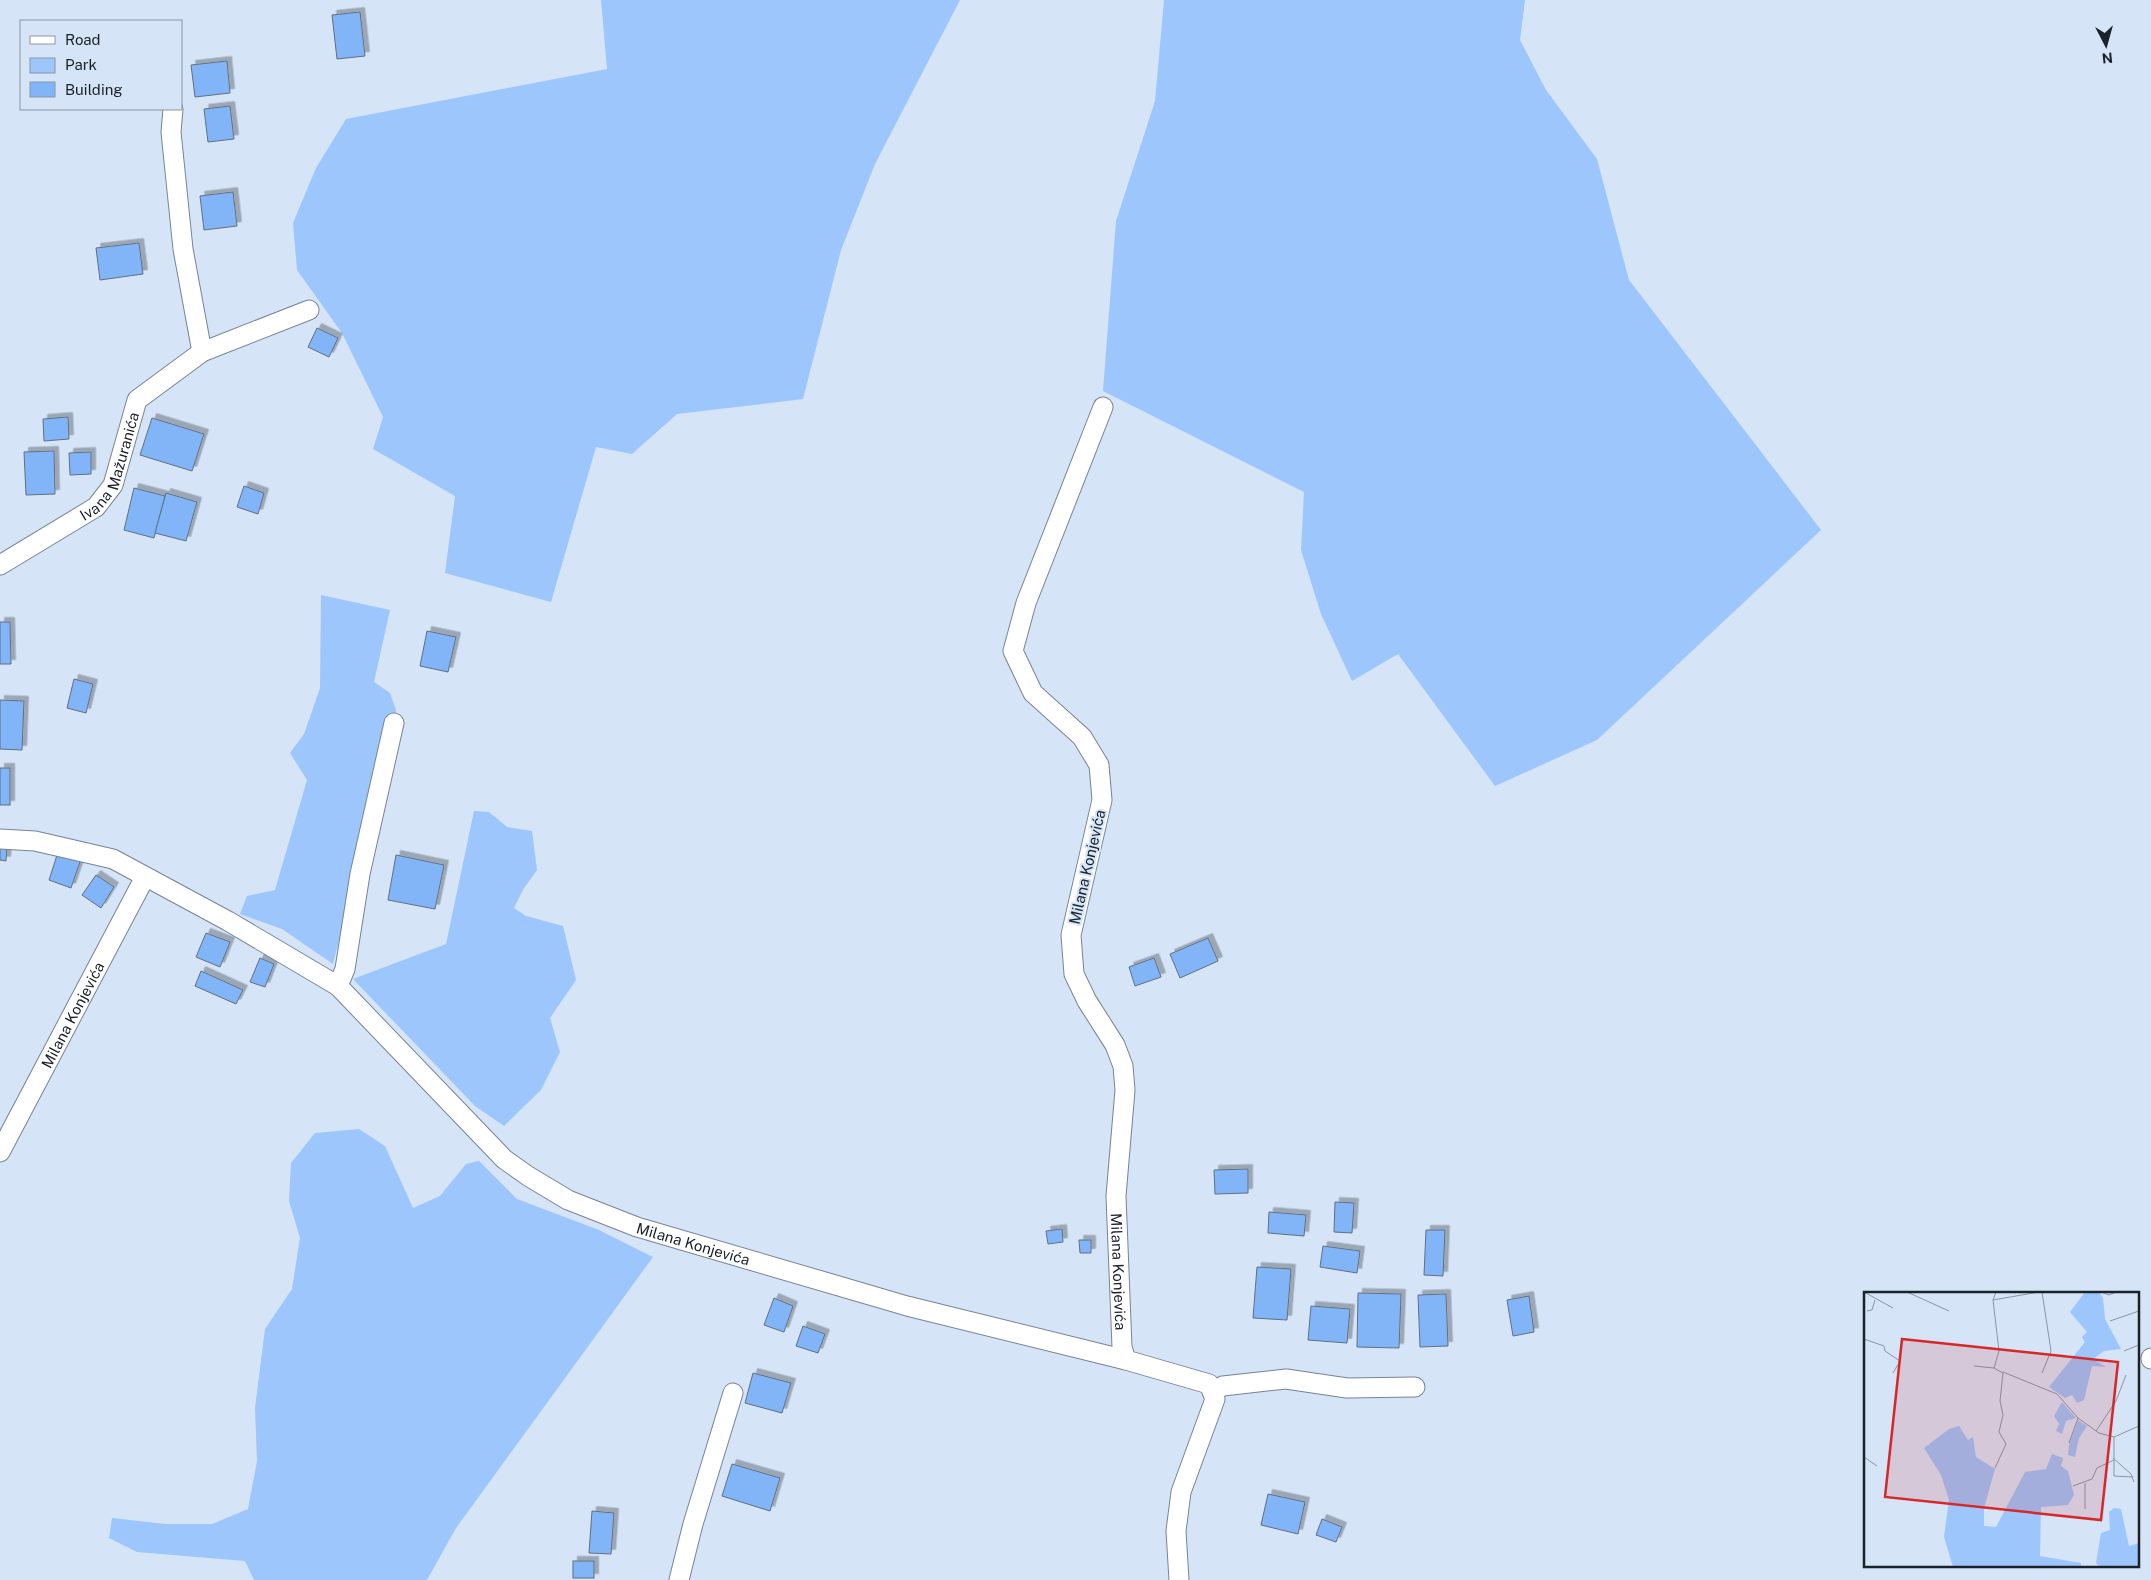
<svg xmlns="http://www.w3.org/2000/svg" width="2151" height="1580" font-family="'Public Sans',sans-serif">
  <defs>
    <filter id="shadow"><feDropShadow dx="4.5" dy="-4.5" stdDeviation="0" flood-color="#0004"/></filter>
  </defs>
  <rect width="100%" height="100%" fill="#d5e4f7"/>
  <g fill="#9cc6fc">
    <polygon points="601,0 960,0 875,164 841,250 803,399 677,414 632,454 596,447 551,602 445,573 455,496 373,449 383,417 342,333 297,270 293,223 316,168 346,119 607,69"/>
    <polygon points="1164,0 1525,0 1520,40 1546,90 1597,159 1629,280 1821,530 1597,740 1495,786 1398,654 1352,681 1321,614 1301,550 1304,492 1103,391 1116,221 1155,101"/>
    <polygon points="321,595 390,610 374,682 390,693 396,710 333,964 282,929 240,914 247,896 275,890 307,780 290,753 304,734 320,688"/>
    <polygon points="474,811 489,812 507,827 532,831 537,870 524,888 514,908 526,916 563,926 576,980 550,1018 560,1052 541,1090 504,1126 475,1106 353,979 446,944"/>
    <polygon points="359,1129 385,1146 413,1208 440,1196 466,1164 479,1161 517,1199 599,1230 653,1257 456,1528 427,1580 254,1580 245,1561 137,1552 109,1538 112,1518 165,1524 212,1524 248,1509 257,1461 255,1408 265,1329 292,1289 300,1238 289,1201 291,1163 315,1133"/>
  </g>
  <g fill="#81b5f8" stroke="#616f7f" filter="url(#shadow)">
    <polygon points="360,12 365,56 337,59 332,15"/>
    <polygon points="227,61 230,93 195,97 191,65"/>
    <polygon points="230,106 234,139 208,142 204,109"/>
    <polygon points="233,192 237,226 204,230 200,196"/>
    <polygon points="139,243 143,274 100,280 96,248"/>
    <polygon points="317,328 338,338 329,357 308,347"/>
    <polygon points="68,417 69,439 44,441 43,419"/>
    <polygon points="152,418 204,434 192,471 140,455"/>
    <polygon points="54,451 55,494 26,495 24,452"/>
    <polygon points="91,452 91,474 70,475 69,453"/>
    <polygon points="244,486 264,493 258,514 237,507"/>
    <polygon points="134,488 165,496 154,538 124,530"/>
    <polygon points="166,493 197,502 186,541 155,533"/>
    <polygon points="0,622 10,622 11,664 0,664"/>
    <polygon points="427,631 456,637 448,672 420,666"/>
    <polygon points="74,679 93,684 86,713 67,708"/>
    <polygon points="0,700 24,701 22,750 0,749"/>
    <rect x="0" y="768" width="10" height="37"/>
    <polygon points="0,847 7,847 6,861 0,860"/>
    <polygon points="58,852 81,859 71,888 49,880"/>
    <polygon points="396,855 444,865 435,909 388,900"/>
    <polygon points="96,875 114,887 101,908 82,895"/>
    <polygon points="206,933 230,942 220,967 196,957"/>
    <polygon points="1208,938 1218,961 1180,978 1170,954"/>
    <polygon points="260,958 274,964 265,987 250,982"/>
    <polygon points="1154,958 1161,977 1135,986 1129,967"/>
    <polygon points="201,971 243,990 236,1004 195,986"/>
    <polygon points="1248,1169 1248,1193 1215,1194 1214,1170"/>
    <polygon points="1335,1202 1354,1203 1352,1233 1334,1232"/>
    <polygon points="1269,1212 1306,1215 1304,1236 1268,1233"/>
    <polygon points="1062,1229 1063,1242 1048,1244 1046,1231"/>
    <polygon points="1426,1230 1445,1230 1443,1276 1424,1275"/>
    <polygon points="1079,1240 1091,1240 1091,1253 1080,1253"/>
    <polygon points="1323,1246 1360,1251 1357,1273 1320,1267"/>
    <polygon points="1257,1267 1291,1269 1287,1320 1253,1318"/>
    <polygon points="1358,1293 1401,1294 1399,1348 1357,1347"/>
    <polygon points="1446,1294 1448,1346 1420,1347 1418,1295"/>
    <polygon points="1529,1296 1534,1332 1513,1336 1507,1300"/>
    <polygon points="774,1298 793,1306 784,1332 764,1325"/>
    <polygon points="1311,1306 1350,1309 1347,1343 1308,1340"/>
    <polygon points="803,1326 825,1334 818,1353 796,1346"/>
    <polygon points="753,1373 791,1383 782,1413 745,1403"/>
    <polygon points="732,1464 780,1478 770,1511 722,1496"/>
    <polygon points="1268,1494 1305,1502 1298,1534 1261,1525"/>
    <polygon points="592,1511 614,1513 611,1554 589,1553"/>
    <polygon points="1322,1519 1342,1527 1336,1542 1316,1535"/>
    <rect x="573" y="1561" width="21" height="17"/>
  </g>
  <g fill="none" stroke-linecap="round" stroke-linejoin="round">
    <defs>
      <g id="street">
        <polyline points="173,109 171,132 183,249 202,352"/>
        <path id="s1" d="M 1103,407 L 1026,603 L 1013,651 L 1033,693 L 1082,737 L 1099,765 L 1102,800 L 1071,935 L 1074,974 L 1087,1001 L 1115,1045 L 1123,1066 L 1125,1090 L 1116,1196 L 1122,1347 L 1126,1360 L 1209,1384 L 1215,1399 L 1181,1492 L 1176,1531 L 1179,1580"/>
        <path id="s2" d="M 0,565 L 96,507 L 113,485 L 137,400 L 202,352 L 309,310"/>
        <path id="s3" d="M 0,839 L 35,841 L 113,859 L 228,921 L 338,986 L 504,1159 L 528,1176 L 568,1200 L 637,1227 L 907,1306 L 1126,1360"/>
        <polyline points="338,986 345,969 360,874 394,723"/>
        <path id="s4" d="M 0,1152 L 145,877"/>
        <polyline points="2151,1358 2151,1359"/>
        <polyline points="1213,1391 1223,1386 1286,1379 1347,1388 1415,1387"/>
        <polyline points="679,1580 693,1524 733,1393"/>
      </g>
    </defs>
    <use href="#street" stroke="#768495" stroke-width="21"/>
    <use href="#street" stroke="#fff" stroke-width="19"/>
  </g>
  <g text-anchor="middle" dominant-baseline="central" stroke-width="4" stroke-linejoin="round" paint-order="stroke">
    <g font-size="15" fill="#1b2128" stroke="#d5e4f7">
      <text stroke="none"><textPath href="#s2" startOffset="155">Ivana Mažuranića</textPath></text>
      <text transform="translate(1087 867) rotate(-77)">Milana Konjevića</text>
      <text stroke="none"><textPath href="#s4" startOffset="155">Milana Konjevića</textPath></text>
      <text stroke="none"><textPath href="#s3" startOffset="822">Milana Konjevića</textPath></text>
      <text stroke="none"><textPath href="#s1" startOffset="929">Milana Konjevića</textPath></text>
    </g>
  </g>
  <g transform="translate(1864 1292)">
    <rect width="275" height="275" fill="#d5e4f7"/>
    <path d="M 221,0 L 235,0 L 239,6 L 241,27 L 257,57 L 240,59 L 229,67 L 242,75 L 228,74 L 220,108 L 213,111 L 208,103 L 201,106 L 185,95 L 221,50 L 218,45 L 223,40 L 206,20 ZM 198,110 L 212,126 L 202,129 L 198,142 L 192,139 L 195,132 L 190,124 ZM 214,128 L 223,134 L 215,146 L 211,165 L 204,163 L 205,153 ZM 95,134 L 104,148 L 109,145 L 112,165 L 131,177 L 120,216 L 120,234 L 132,235 L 161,180 L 182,177 L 188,162 L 199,166 L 197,174 L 204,179 L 210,203 L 204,213 L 177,215 L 176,264 L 217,271 L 217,275 L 89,275 L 80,245 L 85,208 L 77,183 L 60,156 L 85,137 ZM 250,216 L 257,217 L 265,254 L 275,251 L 275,275 L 236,275 L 232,271 L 237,241 L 246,238 L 245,220 Z" fill="#9cc6fc"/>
    <path fill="none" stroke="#8b96a4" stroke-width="1" d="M 0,0 L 29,16M 43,0 L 85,19M 178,0 L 187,59 L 178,81M 237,0 L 245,3 L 252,0M 129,8 L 175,0M 3,19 L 8,18 L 11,8M 246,29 L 275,19M 0,47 L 20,54 L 21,59 L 36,69 L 29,81M 260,59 L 275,53M 110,74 L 130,76M 139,80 L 193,102 L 214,126 L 235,141 L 250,145 L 275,134M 232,139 L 252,109 L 262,83M 250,145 L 250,184 L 269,185M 205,151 L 214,126M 0,165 L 13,174M 249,166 L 267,182 L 270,190M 131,176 L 142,152 L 135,140 L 139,123 L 136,109 L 139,81 L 130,76 L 135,59 L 129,8 L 132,0M 221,191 L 221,217M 209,194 L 228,187 L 233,176 L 250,168"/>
    <path fill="#d62828" fill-opacity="0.15" stroke="#d62828" stroke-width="2.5" d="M 38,47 L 254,70 L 237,228 L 21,205 Z"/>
    <rect width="275" height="275" fill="none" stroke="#1b2128" stroke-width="2.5"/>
  </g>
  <rect x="20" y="20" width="162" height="90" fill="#d5e4f7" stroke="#8b96a4"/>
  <rect x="30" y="36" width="25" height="8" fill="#ffffff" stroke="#8b96a4"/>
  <text x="65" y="45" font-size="15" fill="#1b2128">Road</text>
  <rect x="30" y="58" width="25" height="15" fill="#9cc6fc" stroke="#8b96a4"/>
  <text x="65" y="70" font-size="15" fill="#1b2128">Park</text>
  <rect x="30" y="82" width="25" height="15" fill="#81b5f8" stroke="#8b96a4"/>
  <text x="65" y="95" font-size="15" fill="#1b2128">Building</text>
  <g transform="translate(2106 45) rotate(174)" stroke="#d5e4f7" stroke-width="4" paint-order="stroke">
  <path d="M0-4L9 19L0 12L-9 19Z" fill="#1b2128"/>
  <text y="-8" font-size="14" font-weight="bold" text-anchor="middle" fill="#1b2128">N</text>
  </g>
</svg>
